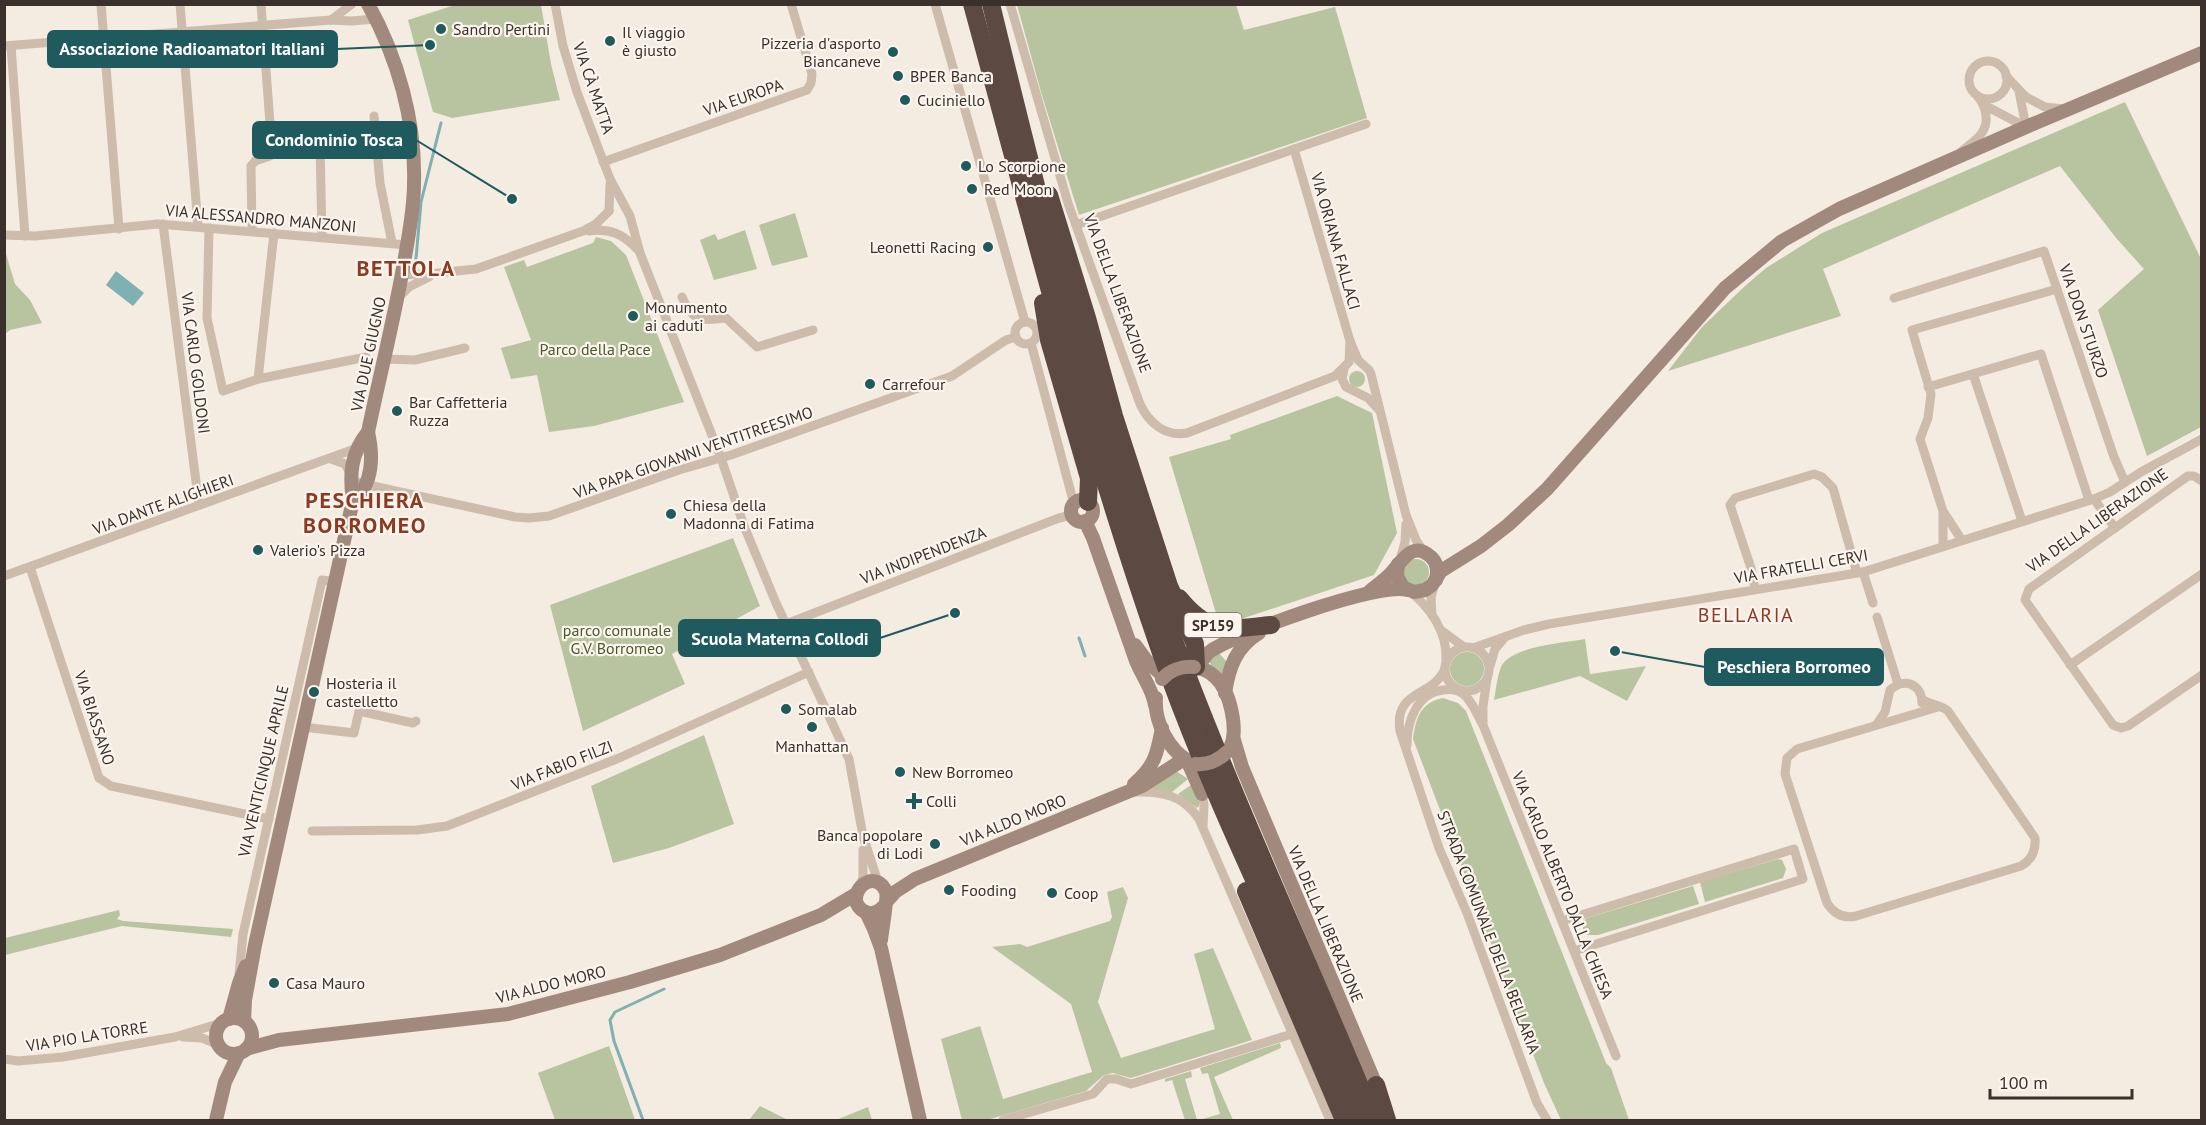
<svg xmlns="http://www.w3.org/2000/svg" width="2206" height="1125" font-family="'PT Sans',sans-serif">
  <rect width="100%" height="100%" fill="#f4ebe1"/>
  <g fill="#b8c4a0">
    <polygon points="458,4 541,5 551,64 560,100 452,118 433,112 408,20"/>
    <polygon points="1017,5 1236,5 1244,30 1335,7 1367,118 1079,215 1041,92"/>
    <polygon points="2125,102 2201,259 2201,427 2147,456 2098,310 2144,269 2117,239 2060,166 1823,269 1841,316 1668,371 1702,327 1745,286 1766,268 1822,233"/>
    <polygon points="795,213 808,257 772,266 759,225"/>
    <polygon points="745,230 757,269 714,280 700,240 715,234 718,240"/>
    <polygon points="596,237 611,241 626,255 684,402 594,426 549,432 537,375 511,379 501,348 531,340 504,267 524,260 527,267 593,243"/>
    <polygon points="4,247 15,284 30,300 42,323 10,330 5,334"/>
    <circle cx="1357" cy="379" r="8"/>
    <polygon points="1337,396 1372,413 1397,533 1374,575 1244,618 1218,620 1169,457 1231,439 1230,435"/>
    <polygon points="733,538 760,606 672,654 685,684 583,731 550,605"/>
    <circle cx="1416" cy="572" r="13"/>
    <path d="M 1585,639 L 1590,674 L 1646,666 L 1627,701 L 1580,676 L 1494,700 C 1496,690 1497,677 1501,667 C 1511,646 1564,643 1585,639 Z"/>
    <polygon points="1217,651 1226,661 1224,681 1213,669 1207,657"/>
    <circle cx="1467" cy="669" r="17"/>
    <path d="M 1443,698 L 1458,703 L 1466,711 L 1606,1063 L 1611,1068 L 1629,1120 L 1561,1120 L 1544,1083 L 1413,739 C 1416,718 1420,703 1443,698 Z"/>
    <polygon points="704,735 734,824 669,848 613,863 591,786"/>
    <polygon points="1176,771 1188,779 1172,792 1149,789"/>
    <polygon points="1191,785 1199,798 1199,806 1197,808 1178,794"/>
    <polygon points="1778,859 1782,860 1786,869 1783,878 1705,902 1700,882"/>
    <polygon points="1693,886 1699,904 1598,935 1587,935 1583,930 1583,921 1587,918"/>
    <polygon points="1123,887 1128,898 1098,1002 1121,1058 1215,1029 1194,954 1213,948 1252,1040 1131,1078 1113,1073 1104,1075 1086,1091 987,1120 962,1120 941,1039 980,1026 1003,1099 1092,1072 1071,1004 992,947 1020,944 1027,947 1110,921 1112,917 1107,892"/>
    <polygon points="119,910 120,915 117,919 123,921 233,929 231,937 122,926 5,955 5,938"/>
    <polygon points="1280,1043 1281,1048 1214,1077 1233,1120 1199,1120 1220,1114 1208,1073 1202,1074 1200,1068"/>
    <polygon points="609,1046 635,1120 555,1120 538,1073"/>
    <polygon points="1191,1071 1192,1077 1185,1079 1197,1120 1185,1120 1172,1080 1165,1082 1165,1079"/>
    <polygon points="760,1106 788,1120 749,1120"/>
    <polygon points="868,1107 872,1120 836,1120"/>
  </g>
  <polygon fill="#7fb0b2" points="116,271 144,293 133,306 106,285"/>
  <g fill="none" stroke-linecap="round" stroke-linejoin="round">
    <g stroke="#7fb0b2" stroke-width="3">
      <polyline points="415,270 421,202 441,123"/>
      <polyline points="1079,638 1085,656"/>
      <polyline points="643,1120 614,1041 610,1020 615,1012 664,989"/>
    </g>
    <g stroke="#cdbbac" stroke-width="9">
      <polyline points="101,4 119,229"/>
      <polyline points="180,4 198,226"/>
      <polyline points="555,4 563,46 577,92 610,179 630,216 640,253 721,458 744,526 776,603 849,759 863,836 878,882"/>
      <polyline points="935,4 1025,322"/>
      <path d="M 1010,4 L 1068,203 L 1140,404 C 1149,423 1165,437 1187,433 L 1335,376 L 1349,362 L 1350,341"/>
      <polyline points="331,20 352,4"/>
      <polyline points="4,46 331,20 351,21 376,19"/>
      <polyline points="11,46 25,236"/>
      <circle cx="1988" cy="80" r="19"/>
      <polyline points="2006,76 2026,97 2045,107 2065,109"/>
      <polyline points="2019,91 2026,127"/>
      <polyline points="1984,105 2026,127"/>
      <polyline points="374,116 380,183 392,243"/>
      <polyline points="320,145 322,237"/>
      <polyline points="1294,149 1350,341 1358,360 1369,370 1371,374 1406,515 1416,540 1424,552"/>
      <path d="M 1959,154 C 1966,147 1976,141 1981,134 C 1990,123 1986,106 1978,97"/>
      <polyline points="603,162 807,90 811,83 812,74 791,4"/>
      <polyline points="609,211 610,184"/>
      <polyline points="163,224 199,505"/>
      <polyline points="1076,225 1366,124"/>
      <polyline points="209,228 207,318 223,391 258,379 366,357"/>
      <polyline points="252,231 251,166 255,161 270,156 272,150 261,4"/>
      <path d="M 589,231 C 610,228 623,234 637,249"/>
      <polyline points="4,235 35,236 158,224 407,245"/>
      <polyline points="402,275 437,273 476,269 583,231 596,224 609,211"/>
      <polyline points="399,297 409,287 429,277"/>
      <path d="M 682,297 C 693,322 700,321 726,318 L 757,347 L 813,330"/>
      <polyline points="1894,298 2044,251 2114,457 2125,482"/>
      <circle cx="1026" cy="333" r="11"/>
      <polyline points="1031,343 1074,504"/>
      <polyline points="384,359 415,360 465,348"/>
      <polyline points="1344,369 1342,379 1346,387 1368,398 1379,410"/>
      <polyline points="1973,374 2022,521"/>
      <polyline points="258,379 274,233"/>
      <polyline points="1928,387 2041,354 2089,500"/>
      <polyline points="331,459 345,464 353,479 359,483 515,517 529,518 549,516 679,470 731,455 952,376 1006,340 1016,337"/>
      <polyline points="2202,481 2194,476 2188,476 2029,589 2025,600 2113,725 2121,728 2128,726 2202,675"/>
      <polyline points="2094,499 2115,528"/>
      <polyline points="1943,513 1943,545"/>
      <polyline points="1961,539 1943,511 1920,439 1928,418 1931,394 1912,330 2057,289"/>
      <polyline points="1400,560 1405,542 1406,524"/>
      <polyline points="30,567 99,778 111,786 269,819"/>
      <polyline points="1863,572 1873,603"/>
      <polyline points="4,576 360,447"/>
      <polyline points="1755,589 1751,568 1730,505 1735,498 1814,474 1822,477 1833,488 1857,573"/>
      <path d="M 1408,590 C 1429,606 1448,632 1446,660"/>
      <polyline points="1432,615 1431,598 1435,582"/>
      <polyline points="1877,617 1898,684"/>
      <polyline points="786,624 1059,518 1072,515"/>
      <polyline points="1441,630 1464,647"/>
      <circle cx="1467" cy="669" r="22"/>
      <polyline points="1473,648 1524,630 1549,624 1863,572 2094,499 2110,492 2141,472 2202,439"/>
      <polyline points="2070,665 2202,574"/>
      <polyline points="1490,666 1495,649 1505,637"/>
      <path d="M 1445,668 C 1435,697 1393,689 1400,731 L 1439,848 L 1467,913 L 1537,1103 L 1547,1120"/>
      <path d="M 1922,699 C 1930,705 1942,705 1948,711 L 2035,838 C 2036,851 2032,860 2021,866 L 1856,916 C 1843,919 1834,914 1827,903 L 1785,774 L 1787,758 L 1797,749 L 1938,707"/>
      <polyline points="1483,722 1483,706 1487,679"/>
      <path d="M 1877,724 L 1885,712 L 1890,690 C 1904,677 1922,684 1922,703"/>
      <polyline points="303,727 354,733 359,711 413,723 416,721"/>
      <path d="M 1407,745 C 1407,721 1417,693 1443,690 C 1450,689 1456,689 1462,693 C 1472,700 1477,715 1483,725 L 1616,1056"/>
      <path d="M 1135,792 C 1161,791 1183,795 1199,819 L 1330,1120"/>
      <polyline points="1202,794 1204,805 1203,826"/>
      <polyline points="312,831 417,830 447,826 619,758 809,672"/>
      <polyline points="860,886 863,877 863,850"/>
      <polyline points="1562,921 1794,849 1803,879 1574,951"/>
      <polyline points="239,975 243,934 322,580 335,582"/>
      <polyline points="183,1037 202,1038 217,1044"/>
      <polyline points="4,1059 18,1061 63,1057 175,1037 221,1023"/>
      <polyline points="1003,1120 1093,1094 1107,1079 1116,1079 1131,1084 1292,1034"/>
    </g>
    <g stroke="#a18a7d" stroke-width="14">
      <path d="M 353,500 C 374,485 373,454 368,432 C 380,374 395,316 405,257 C 409,233 414,209 414,184 C 416,122 398,58 368,4"/>
      <circle cx="1082" cy="511" r="11"/>
      <path d="M 1085,521 L 1093,538 L 1136,661 C 1142,676 1153,690 1155,705"/>
      <polyline points="1398,564 1397,576 1403,587 1414,592 1425,590 1432,585 1441,571 1481,546 1508,525 1547,489 1725,288 1782,241 1839,209 2026,127 2202,53"/>
      <path d="M 1370,591 C 1377,585 1386,579 1392,572 C 1403,560 1413,540 1431,557 C 1438,563 1438,571 1436,580"/>
      <polyline points="1135,645 1146,660 1160,673"/>
      <path d="M 1194,667 C 1202,668 1209,671 1215,677 C 1230,690 1239,730 1230,748"/>
      <path d="M 1198,668 C 1202,661 1205,654 1212,650 C 1239,633 1380,581 1408,590"/>
      <path d="M 1225,693 C 1229,667 1236,647 1259,633"/>
      <path d="M 1156,698 C 1154,722 1169,751 1190,762"/>
      <polyline points="1234,740 1242,767 1376,1085"/>
      <polyline points="1187,760 1202,794"/>
      <path d="M 1134,784 C 1155,766 1157,754 1162,728"/>
      <polyline points="886,902 895,892 915,879 1142,786 1184,759"/>
      <polyline points="866,912 874,929 881,948 920,1120"/>
      <path d="M 881,940 C 882,930 888,898 886,892 C 879,872 854,882 856,902 C 862,915 874,917 884,906"/>
      <circle cx="234" cy="1036" r="18"/>
      <polyline points="229,1019 239,983 246,966"/>
      <path d="M 244,1021 L 245,1000 L 255,945 L 353,500 C 349,474 351,453 368,432"/>
      <polyline points="246,1049 279,1040 508,1014 630,982 720,955 821,915 856,894"/>
      <polyline points="216,1120 225,1082 239,1053"/>
    </g>
    <g stroke="#5c4a42" stroke-width="18">
      <path d="M 972,4 C 1031,220 1086,438 1160,650 C 1216,811 1296,963 1361,1120"/>
      <path d="M 991,4 C 1041,210 1092,416 1165,616 C 1227,787 1305,952 1374,1120"/>
      <polyline points="1049,195 1087,318 1114,416 1169,586 1195,644 1196,667"/>
      <polyline points="1043,303 1049,340 1089,478 1088,502"/>
      <path d="M 1179,598 C 1210,636 1228,629 1271,625"/>
      <polyline points="1246,891 1344,1120"/>
      <polyline points="1376,1085 1387,1120"/>
    </g>
    <g stroke="#a18a7d" stroke-width="14">
      <path d="M 1162,679 C 1170,670 1182,666 1194,667"/>
      <path d="M 1195,764 C 1207,765 1218,761 1227,752"/>
    </g>
  </g>
  <g fill="#1f5a5e" stroke="#fbf5ee" stroke-width="2">
    <circle cx="441" cy="29" r="6"/>
    <circle cx="610" cy="41" r="6"/>
    <circle cx="893" cy="52" r="6"/>
    <circle cx="898" cy="76" r="6"/>
    <circle cx="905" cy="100" r="6"/>
    <circle cx="966" cy="166" r="6"/>
    <circle cx="972" cy="189" r="6"/>
    <circle cx="988" cy="247" r="6"/>
    <circle cx="633" cy="316" r="6"/>
    <circle cx="870" cy="384" r="6"/>
    <circle cx="397" cy="411" r="6"/>
    <circle cx="671" cy="514" r="6"/>
    <circle cx="258" cy="550" r="6"/>
    <circle cx="314" cy="692" r="6"/>
    <circle cx="786" cy="709" r="6"/>
    <circle cx="812" cy="727" r="6"/>
    <circle cx="900" cy="772" r="6"/>
    <path d="M911 792h6v6h6v6h-6v6h-6v-6h-6v-6h6z"/>
    <circle cx="935" cy="844" r="6"/>
    <circle cx="949" cy="890" r="6"/>
    <circle cx="1052" cy="893" r="6"/>
    <circle cx="274" cy="983" r="6"/>
  </g>
  <g text-anchor="middle" dominant-baseline="central" stroke-width="4.5" stroke-linejoin="round" paint-order="stroke">
    <rect fill="#fbf5ee" stroke="#756b66" stroke-width="1.5" x="1184.5" y="613" width="57" height="24" rx="4.5"/>
    <g font-size="15" font-weight="bold" fill="#3b302b">
      <text x="1213" y="625">SP159</text>
    </g>
    <g font-size="16" fill="#3b302b" stroke="#fbf5ee" text-anchor="start">
      <text x="453" y="29">Sandro Pertini</text>
      <text x="622" y="32">Il viaggio<tspan x="622" dy="18">è giusto</tspan></text>
      <text x="881" y="43" text-anchor="end">Pizzeria d'asporto<tspan x="881" dy="18">Biancaneve</tspan></text>
      <text x="910" y="76">BPER Banca</text>
      <text x="917" y="100">Cuciniello</text>
      <text x="978" y="166">Lo Scorpione</text>
      <text x="984" y="189">Red Moon</text>
      <text x="976" y="247" text-anchor="end">Leonetti Racing</text>
      <text x="645" y="307">Monumento<tspan x="645" dy="18">ai caduti</tspan></text>
      <text x="882" y="384">Carrefour</text>
      <text x="409" y="402">Bar Caffetteria<tspan x="409" dy="18">Ruzza</tspan></text>
      <text x="683" y="505">Chiesa della<tspan x="683" dy="18">Madonna di Fatima</tspan></text>
      <text x="270" y="550">Valerio's Pizza</text>
      <text x="326" y="683">Hosteria il<tspan x="326" dy="18">castelletto</tspan></text>
      <text x="798" y="709">Somalab</text>
      <text x="812" y="746" text-anchor="middle">Manhattan</text>
      <text x="912" y="772">New Borromeo</text>
      <text x="926" y="801">Colli</text>
      <text x="923" y="835" text-anchor="end">Banca popolare<tspan x="923" dy="18">di Lodi</tspan></text>
      <text x="961" y="890">Fooding</text>
      <text x="1064" y="893">Coop</text>
      <text x="286" y="983">Casa Mauro</text>
    </g>
    <g font-size="16" fill="#3b302b" stroke="#fbf5ee">
      <text transform="translate(594 88) rotate(71)">VIA CÀ MATTA</text>
      <text transform="translate(743 97) rotate(-19)">VIA EUROPA</text>
      <text transform="translate(261 218) rotate(5)">VIA ALESSANDRO MANZONI</text>
      <text transform="translate(1336 241) rotate(74)">VIA ORIANA FALLACI</text>
      <text transform="translate(1118 293) rotate(70)">VIA DELLA LIBERAZIONE</text>
      <text transform="translate(2084 321) rotate(71)">VIA DON STURZO</text>
      <text transform="translate(368 354) rotate(-78)">VIA DUE GIUGNO</text>
      <text transform="translate(196 363) rotate(83)">VIA CARLO GOLDONI</text>
      <text transform="translate(693 452) rotate(-19)">VIA PAPA GIOVANNI VENTITREESIMO</text>
      <text transform="translate(163 504) rotate(-20)">VIA DANTE ALIGHIERI</text>
      <text transform="translate(2097 520) rotate(-35)">VIA DELLA LIBERAZIONE</text>
      <text transform="translate(923 555) rotate(-21)">VIA INDIPENDENZA</text>
      <text transform="translate(1801 566) rotate(-10)">VIA FRATELLI CERVI</text>
      <text transform="translate(95 718) rotate(72)">VIA BIASSANO</text>
      <text transform="translate(562 765) rotate(-22)">VIA FABIO FILZI</text>
      <text transform="translate(263 771) rotate(-77)">VIA VENTICINQUE APRILE</text>
      <text transform="translate(1013 820) rotate(-22)">VIA ALDO MORO</text>
      <text transform="translate(1563 885) rotate(68)">VIA CARLO ALBERTO DALLA CHIESA</text>
      <text transform="translate(1326 924) rotate(67)">VIA DELLA LIBERAZIONE</text>
      <text transform="translate(1489 932) rotate(69)">STRADA COMUNALE DELLA BELLARIA</text>
      <text transform="translate(551 984) rotate(-14)">VIA ALDO MORO</text>
      <text transform="translate(87 1036) rotate(-9)">VIA PIO LA TORRE</text>
    </g>
    <g font-size="16" fill="#4a5a2e" stroke="#fbf5ee">
      <text x="595" y="349">Parco della Pace</text>
      <text x="617" y="630">parco comunale<tspan x="617" dy="18">G.V. Borromeo</tspan></text>
    </g>
    <g font-size="20" letter-spacing="1.5" fill="#8c3b22" stroke="#fbf5ee">
      <text x="1746" y="615">BELLARIA</text>
    </g>
    <g font-size="22" font-weight="bold" letter-spacing="1.5" fill="#8c3b22" stroke="#fbf5ee">
      <text x="406" y="268">BETTOLA</text>
      <text x="365" y="500">PESCHIERA<tspan x="365" dy="25">BORROMEO</tspan></text>
    </g>
  </g>
  <path fill="none" stroke="#1f5a5e" stroke-width="2" d="M430 45L337 49M512 199L416 140M955 613L880 638M1615 651L1705 667"/>
  <g fill="#1f5a5e" stroke="#fbf5ee" stroke-width="2">
    <circle cx="430" cy="45" r="6"/>
    <circle cx="512" cy="199" r="6"/>
    <circle cx="955" cy="613" r="6"/>
    <circle cx="1615" cy="651" r="6"/>
  </g>
  <g fill="#1f5a5e" stroke="#1f5a5e" stroke-width="2">
    <rect x="48" y="31" width="289" height="36" rx="6"/>
    <rect x="253" y="122" width="163" height="36" rx="6"/>
    <rect x="679" y="620" width="201" height="36" rx="6"/>
    <rect x="1705" y="649" width="178" height="36" rx="6"/>
  </g>
  <g font-size="18" text-anchor="middle" font-weight="bold" fill="#fff">
    <text x="192" y="55">Associazione Radioamatori Italiani</text>
    <text x="334" y="146">Condominio Tosca</text>
    <text x="780" y="645">Scuola Materna Collodi</text>
    <text x="1794" y="673">Peschiera Borromeo</text>
  </g>
  <rect width="2206" height="1125" fill="none" stroke="#3b302b" stroke-width="12"/>
  <path d="M1990 1089v9h142v-9" fill="none" stroke="#3b302b" stroke-width="3"/>
  <text x="1999" y="1089" font-size="18" fill="#3b302b" stroke="#fbf5ee" stroke-width="4.5" paint-order="stroke">100 m</text>
</svg>
